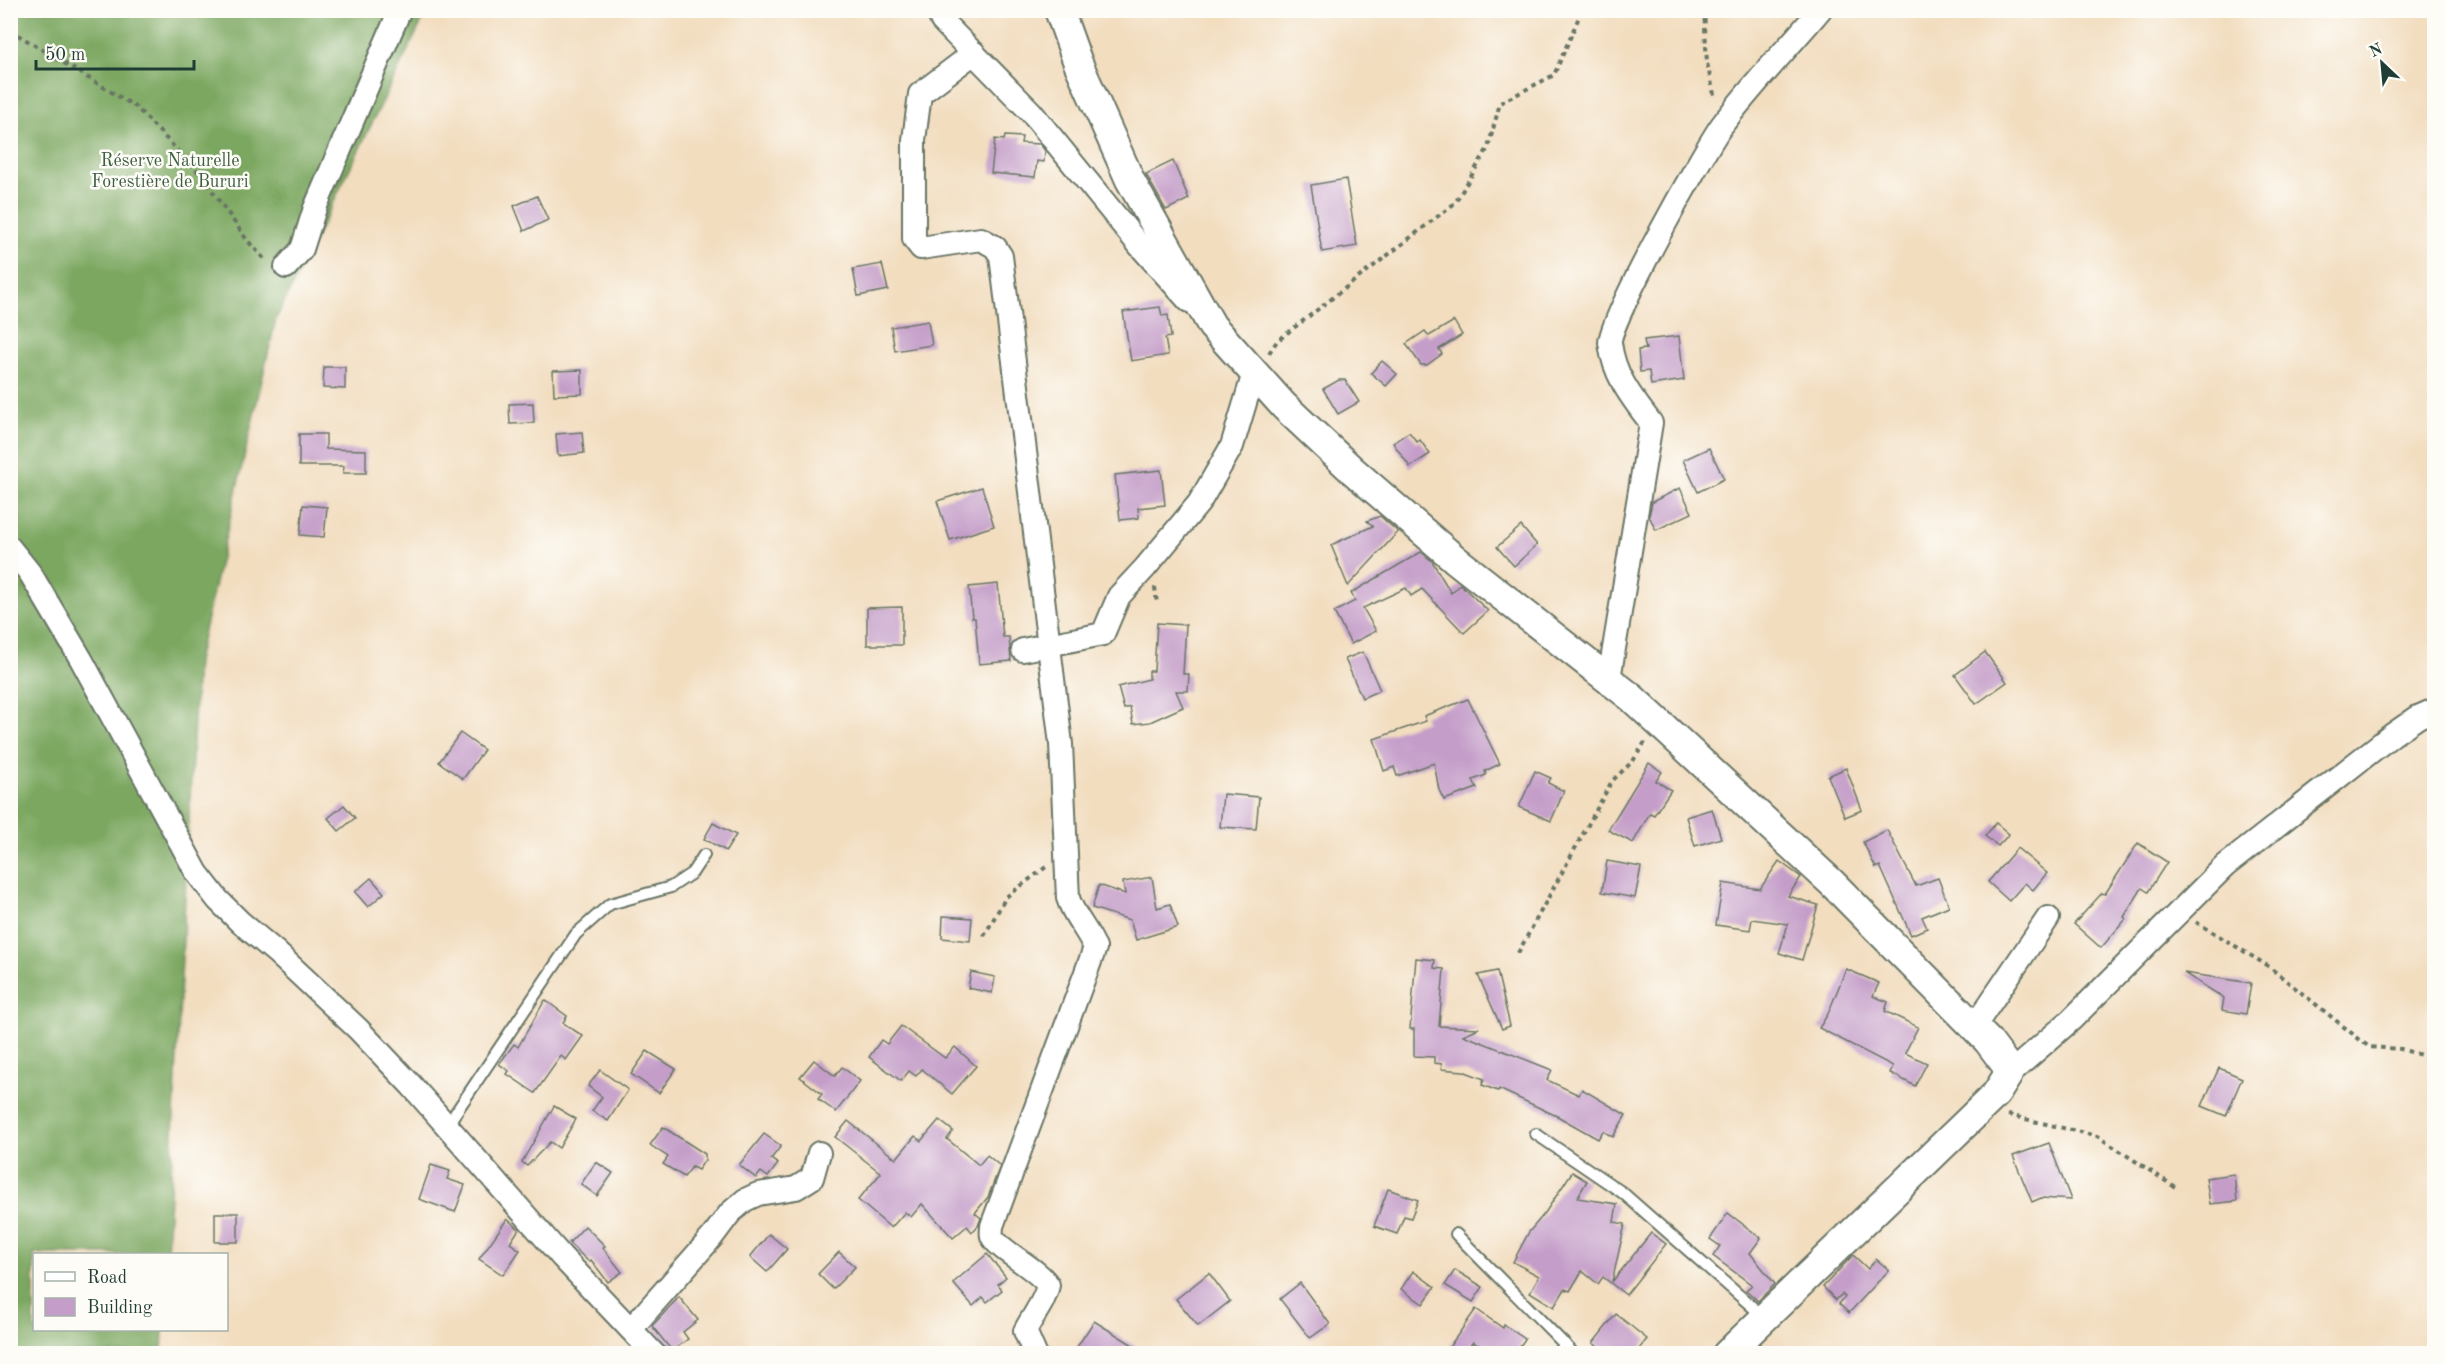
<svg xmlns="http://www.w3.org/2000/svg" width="2445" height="1364" font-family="'Old Standard TT',serif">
  <rect width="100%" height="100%" fill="#fdfcf7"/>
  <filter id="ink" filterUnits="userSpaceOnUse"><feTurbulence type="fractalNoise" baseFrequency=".0167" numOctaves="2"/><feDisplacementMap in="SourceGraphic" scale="12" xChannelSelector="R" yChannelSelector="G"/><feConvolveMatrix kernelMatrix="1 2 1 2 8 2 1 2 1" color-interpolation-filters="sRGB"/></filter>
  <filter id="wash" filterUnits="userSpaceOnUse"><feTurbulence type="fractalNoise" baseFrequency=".008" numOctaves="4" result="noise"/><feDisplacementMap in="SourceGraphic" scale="24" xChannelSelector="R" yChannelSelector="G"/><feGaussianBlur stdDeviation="1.35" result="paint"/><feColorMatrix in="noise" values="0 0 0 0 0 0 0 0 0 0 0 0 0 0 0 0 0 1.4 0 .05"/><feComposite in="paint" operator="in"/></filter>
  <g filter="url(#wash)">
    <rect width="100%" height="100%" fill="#f2ddbf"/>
    <polygon fill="#7ba760" stroke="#4d724a" stroke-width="1.5" points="10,11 427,11 276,319 197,661 167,1254 34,1254 34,1330 163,1330 162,1353 11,1353"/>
    <g id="blocks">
      <g fill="#c49ec9">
        <polygon points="1005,136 1022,137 1021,143 1040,144 1045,151 1044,162 1037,161 1035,177 991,173 995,139 1004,140"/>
        <polygon points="1173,161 1189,199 1166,210 1146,174"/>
        <polygon points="1346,179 1357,246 1322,252 1311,185"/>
        <polygon points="537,196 548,220 524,231 514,206"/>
        <polygon points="882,264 888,290 858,296 853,269"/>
        <polygon points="1160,307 1162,316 1168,315 1171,337 1165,338 1168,355 1131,361 1123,312"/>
        <polygon points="928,321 932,345 895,351 891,327"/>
        <polygon points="1454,321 1462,335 1439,349 1442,354 1427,365 1421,365 1406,344 1425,331 1429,336"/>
        <polygon points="1679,336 1684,380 1651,385 1649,371 1640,372 1638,350 1646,349 1644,340"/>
        <polygon points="1382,361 1397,374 1386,386 1371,373"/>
        <polygon points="324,367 345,367 345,389 323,388"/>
        <polygon points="582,370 582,394 554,395 553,371"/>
        <polygon points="1339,380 1345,380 1359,402 1338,414 1323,389"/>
        <polygon points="533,403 534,423 510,424 509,404"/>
        <polygon points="582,432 584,453 558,456 556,434"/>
        <polygon points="1409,432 1417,442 1420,440 1430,454 1410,467 1393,443"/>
        <polygon points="299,434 326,434 326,449 366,450 366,473 343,473 344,466 299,466"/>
        <polygon points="1709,448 1724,479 1698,492 1683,460"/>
        <polygon points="1161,470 1165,505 1138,508 1139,518 1120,520 1115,475"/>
        <polygon points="982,487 994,526 950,540 937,501"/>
        <polygon points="1680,488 1692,513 1656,530 1649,516 1652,502"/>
        <polygon points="303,505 327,507 324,537 300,535"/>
        <polygon points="1380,516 1398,532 1348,586 1331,545 1373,526 1367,521"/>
        <polygon points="1521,526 1537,545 1514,566 1497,547"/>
        <polygon points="1421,552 1432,561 1451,593 1460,584 1488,611 1464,633 1422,589 1411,596 1406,588 1363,608 1376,631 1351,644 1334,612 1355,601 1351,593"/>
        <polygon points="998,584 1003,637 1009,637 1011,661 979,664 975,618 972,618 969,587"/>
        <polygon points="902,607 902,645 867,645 867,608"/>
        <polygon points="1157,623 1186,625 1183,674 1189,674 1188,691 1176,691 1183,707 1150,722 1133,724 1130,707 1124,709 1118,687 1149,679 1149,671 1154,671"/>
        <polygon points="1363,652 1380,690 1362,698 1345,659"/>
        <polygon points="1985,652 2007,682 1976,704 1955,675"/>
        <polygon points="1468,699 1500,764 1485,771 1486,775 1473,780 1477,788 1444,800 1439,790 1434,763 1397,776 1394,767 1384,771 1374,739 1426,721 1424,716"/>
        <polygon points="460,733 484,750 463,779 439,762"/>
        <polygon points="1649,763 1662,772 1656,781 1671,790 1654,815 1650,813 1633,843 1608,830"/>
        <polygon points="1846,768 1862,810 1845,817 1828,776"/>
        <polygon points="1535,771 1551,778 1548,783 1564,791 1551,821 1519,807"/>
        <polygon points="1223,794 1259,797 1256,829 1220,827"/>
        <polygon points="344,805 355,818 339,831 328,818"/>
        <polygon points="1712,809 1721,838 1695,846 1686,817"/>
        <polygon points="713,823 736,835 726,851 704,839"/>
        <polygon points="1996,823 2009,834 1998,846 1985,836"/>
        <polygon points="1887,830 1916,886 1938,878 1949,906 1922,917 1927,928 1911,935 1880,866 1876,868 1863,842"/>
        <polygon points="2138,843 2167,862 2148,892 2142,888 2124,917 2126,919 2101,948 2074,924 2102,893 2105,894"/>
        <polygon points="2017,848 2047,873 2033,890 2025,883 2009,901 1988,882"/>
        <polygon points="1607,861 1641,867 1635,898 1602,892"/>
        <polygon points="1779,861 1801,877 1788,896 1818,905 1802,960 1779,953 1788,924 1752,919 1750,930 1716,925 1723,883 1760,889"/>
        <polygon points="1152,877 1157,908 1170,904 1178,927 1136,940 1130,920 1092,908 1099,885 1125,894 1123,882"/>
        <polygon points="371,878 384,893 368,907 355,892"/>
        <polygon points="943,916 972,918 970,941 942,938"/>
        <polygon points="1416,958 1435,960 1434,968 1444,969 1439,1026 1479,1028 1463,1035 1552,1070 1547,1080 1579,1095 1582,1089 1626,1115 1613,1137 1603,1131 1598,1139 1559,1117 1499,1089 1498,1091 1482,1085 1484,1079 1463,1071 1441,1069 1442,1064 1434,1063 1434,1057 1414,1056 1414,1029 1410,1029"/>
        <polygon points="1846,969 1879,983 1873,996 1888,1002 1885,1011 1918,1027 1905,1053 1927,1063 1915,1086 1890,1073 1893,1066 1819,1028 1828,1014"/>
        <polygon points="1497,971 1510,1026 1502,1029 1478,975"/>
        <polygon points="971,972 995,977 992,993 968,988"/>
        <polygon points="2184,973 2251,983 2246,1014 2222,1010 2224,998"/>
        <polygon points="545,1000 567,1016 563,1023 583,1036 566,1060 561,1056 535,1093 507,1074 509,1071 499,1064 514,1044 518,1047"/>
        <polygon points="901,1026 945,1058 955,1047 976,1066 952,1094 922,1069 916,1076 909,1071 901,1081 869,1057 881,1040 887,1044"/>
        <polygon points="647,1051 676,1069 659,1093 631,1074"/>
        <polygon points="814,1060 835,1076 842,1067 860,1081 836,1112 818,1099 822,1094 800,1077"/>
        <polygon points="2219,1068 2242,1078 2226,1116 2202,1106"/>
        <polygon points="600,1070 628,1090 608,1121 592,1111 602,1097 588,1086"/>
        <polygon points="554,1106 576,1119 559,1148 550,1142 527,1166 522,1162"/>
        <polygon points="939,1120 953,1131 947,1139 979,1165 987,1155 1000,1166 988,1197 975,1213 981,1218 978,1226 972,1232 967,1226 953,1238 922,1204 911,1217 905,1212 891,1228 858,1200 881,1173 835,1137 848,1121 896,1159 915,1136 921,1141"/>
        <polygon points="663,1127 705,1154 705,1160 698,1170 692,1167 684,1177 663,1164 668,1157 650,1145"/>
        <polygon points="764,1134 781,1146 771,1159 778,1164 768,1177 761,1172 756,1178 739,1165"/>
        <polygon points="2049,1143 2071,1200 2041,1198 2032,1202 2013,1156"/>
        <polygon points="596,1162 613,1173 597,1196 581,1184"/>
        <polygon points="431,1165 450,1171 447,1179 465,1185 455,1212 419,1199"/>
        <polygon points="1572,1172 1587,1181 1577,1198 1617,1204 1614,1222 1625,1224 1612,1282 1651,1233 1666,1244 1626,1295 1603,1277 1598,1284 1582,1271 1570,1291 1565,1289 1554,1307 1530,1292 1539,1276 1513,1262 1529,1232 1545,1213"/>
        <polygon points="2234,1174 2237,1201 2210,1204 2206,1178"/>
        <polygon points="1388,1189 1418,1200 1411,1218 1404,1216 1397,1234 1374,1226"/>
        <rect x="215" y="1213" width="23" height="29"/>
        <polygon points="1728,1213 1761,1238 1750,1253 1775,1284 1758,1301 1746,1290 1752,1285 1713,1256 1720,1246 1710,1239"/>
        <polygon points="507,1219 519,1229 510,1243 520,1250 503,1275 479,1259"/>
        <polygon points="585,1226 605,1246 603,1248 622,1272 608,1282 591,1260 589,1262 569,1243"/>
        <polygon points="769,1234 787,1249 767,1272 750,1257"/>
        <polygon points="839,1252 855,1267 833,1289 818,1274"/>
        <polygon points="987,1254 1006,1277 998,1284 1002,1290 987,1302 983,1297 973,1306 953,1283"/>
        <polygon points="1853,1255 1868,1269 1876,1259 1889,1270 1849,1313 1839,1304 1845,1297 1842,1294 1836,1300 1823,1287"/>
        <polygon points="1455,1270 1483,1287 1473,1302 1445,1285"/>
        <polygon points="1413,1271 1435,1287 1423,1304 1401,1289"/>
        <polygon points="1209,1273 1230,1301 1198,1326 1176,1299"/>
        <polygon points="1300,1283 1330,1324 1310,1338 1280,1299"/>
        <polygon points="679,1297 698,1320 683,1332 688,1339 672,1351 652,1326"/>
        <polygon points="1476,1309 1503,1328 1504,1325 1525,1339 1515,1353 1491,1353 1473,1342 1464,1353 1445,1353"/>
        <polygon points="1616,1314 1647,1339 1636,1353 1607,1353 1593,1343"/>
        <polygon points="1094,1321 1146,1353 1073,1353"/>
      </g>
    </g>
  </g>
  <g filter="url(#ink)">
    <use href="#blocks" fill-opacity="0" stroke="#697565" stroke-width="1.5"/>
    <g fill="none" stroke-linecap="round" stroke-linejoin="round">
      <defs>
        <g id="service">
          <polyline points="448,1124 576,934 610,904 671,887 692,873 704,855"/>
          <polyline points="1536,1134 1623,1193 1765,1318"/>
          <polyline points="1456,1234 1574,1354"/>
          <polyline points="1558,1354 1565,1344"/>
        </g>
        <g id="minor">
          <polyline points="937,10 942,21 1031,112 1140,246 1189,301"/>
          <path d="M 974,53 L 920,94 L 914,140 L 914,239 L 921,248 L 981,239 L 995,247 L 1001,256 L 1061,744 L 1068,898 C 1074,917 1088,930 1095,948 L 992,1226 C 992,1229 991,1233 992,1236 C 998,1250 1037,1268 1048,1285 C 1045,1302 1033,1315 1025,1331 L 1035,1354"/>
          <polyline points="286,267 302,249 315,208 400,10"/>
          <polyline points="10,548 30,573 81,659 197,873 218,900 240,922 277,953 358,1029 411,1085 562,1257 654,1354"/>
          <polyline points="1023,650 1103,634 1119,596 1145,568 1199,503 1232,446 1254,373"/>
          <path d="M 1609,679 L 1651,423 C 1632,398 1614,376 1610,343 C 1608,322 1704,150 1722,125 C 1752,85 1788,48 1820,10"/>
          <polyline points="1974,1027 2048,918"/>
          <polyline points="2008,1075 2071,1020 2225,866 2392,735 2418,717 2434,710"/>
          <polyline points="631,1329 712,1237 730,1213 745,1200 758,1194 796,1188 812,1178 819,1153"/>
        </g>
        <polyline id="tertiary" points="1059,10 1078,63 1130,180 1212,326 1284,406 1351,469 1456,560 1632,698 1832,883 1988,1041 2006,1065 2008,1075 1996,1094 1727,1354"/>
      </defs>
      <use href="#service" stroke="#697565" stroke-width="14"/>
      <use href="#minor" stroke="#697565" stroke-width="26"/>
      <use href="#tertiary" stroke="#697565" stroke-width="32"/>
      <g stroke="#697565" stroke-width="4" stroke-dasharray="4.5 4.5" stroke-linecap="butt">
        <polyline points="1704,10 1707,63 1715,99"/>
        <polyline points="10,30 136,107 201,175 247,240 266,261"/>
        <polyline points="1269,353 1277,341 1455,203 1488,148 1500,103 1554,75 1582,10"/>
        <polyline points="1155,587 1157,604"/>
        <polyline points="2196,922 2268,966 2369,1047 2401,1049 2434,1059"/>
        <polyline points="984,936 1006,897 1046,867"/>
        <polyline points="1518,953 1612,781 1633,761 1645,742"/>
        <polyline points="2008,1115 2097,1136 2175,1187"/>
      </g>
      <use href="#service" stroke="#fff" stroke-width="10"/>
      <use href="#minor" stroke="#fff" stroke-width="22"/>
      <use href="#tertiary" stroke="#fff" stroke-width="28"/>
    </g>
  </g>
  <g text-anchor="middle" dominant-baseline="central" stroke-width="5" stroke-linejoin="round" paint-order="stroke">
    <g font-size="18" fill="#3e5e42" stroke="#fdfcf7">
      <text x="170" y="161">Réserve Naturelle<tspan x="170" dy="21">Forestière de Bururi</tspan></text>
    </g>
  </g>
  <rect width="2445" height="1364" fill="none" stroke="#fdfcf7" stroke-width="36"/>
  <rect x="33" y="1253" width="195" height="78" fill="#fdfcf7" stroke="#a4b0a9" stroke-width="1.5"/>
  <rect x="45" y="1272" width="30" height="9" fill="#ffffff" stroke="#a4b0a9" stroke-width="1.5"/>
  <text x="87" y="1283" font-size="18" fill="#1f3d34">Road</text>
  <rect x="45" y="1298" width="30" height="18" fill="#c49ec9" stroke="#a4b0a9" stroke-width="1.5"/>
  <text x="87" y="1313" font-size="18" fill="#1f3d34">Building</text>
  <g transform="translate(2382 63) rotate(334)" stroke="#fdfcf7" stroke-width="4.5" paint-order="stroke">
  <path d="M0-4.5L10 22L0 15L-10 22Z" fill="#1f3d34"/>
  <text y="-9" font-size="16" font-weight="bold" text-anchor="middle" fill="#1f3d34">N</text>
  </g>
  <path d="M36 60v9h158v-9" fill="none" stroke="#1f3d34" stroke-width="3"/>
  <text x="45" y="60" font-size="18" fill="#1f3d34" stroke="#fdfcf7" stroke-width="4.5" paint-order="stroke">50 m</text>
</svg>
